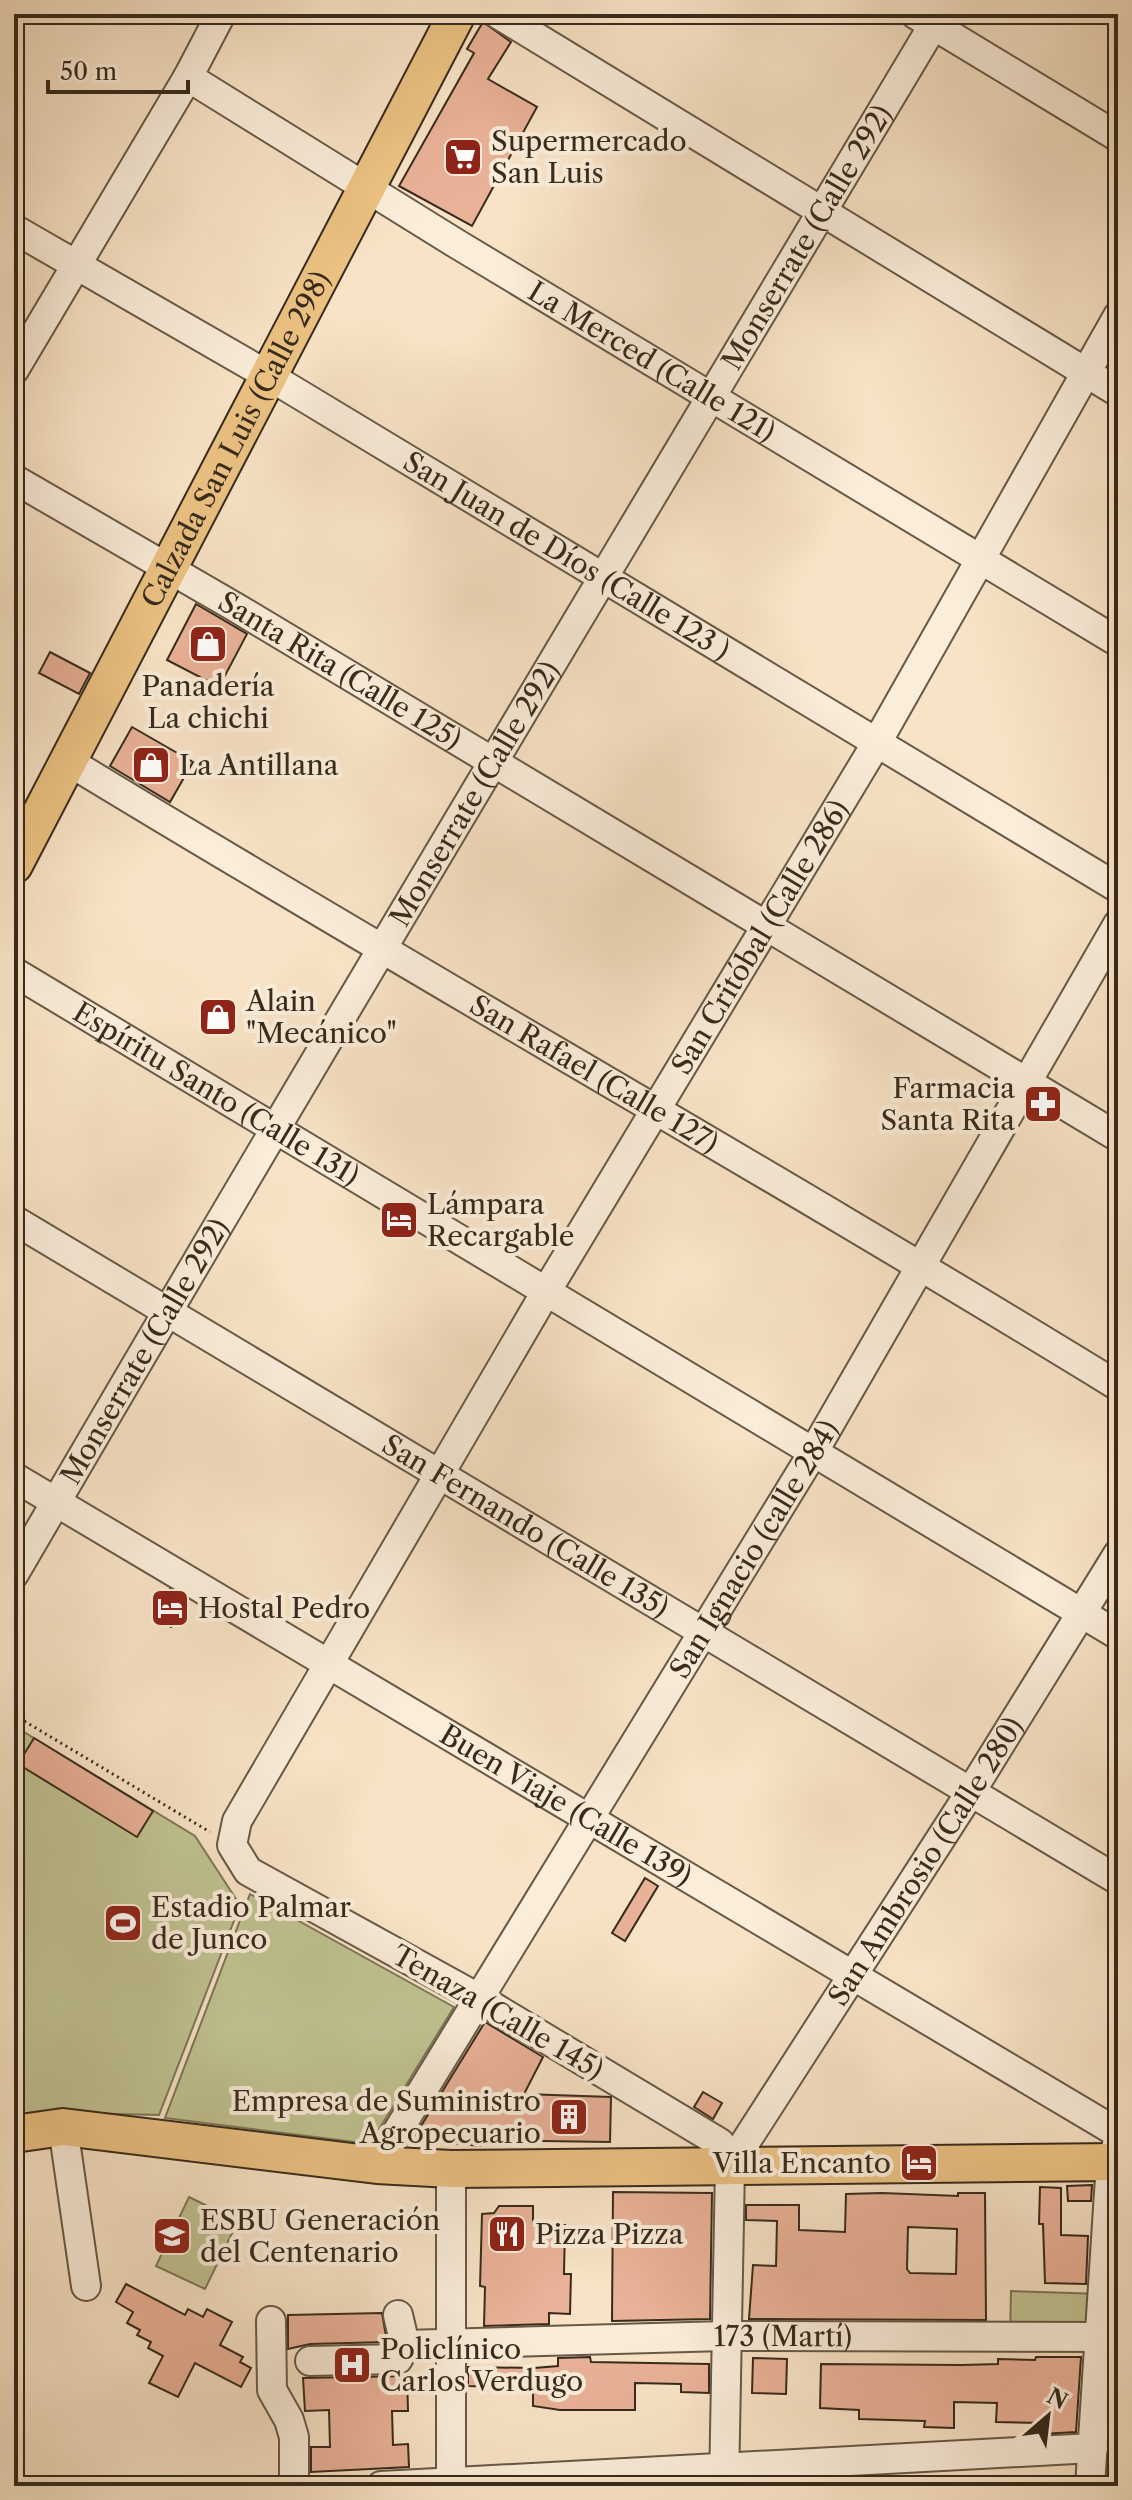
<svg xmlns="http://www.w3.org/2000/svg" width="1132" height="2500" font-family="'Libre Caslon Text',serif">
  <rect width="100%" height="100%" fill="#f8e3c6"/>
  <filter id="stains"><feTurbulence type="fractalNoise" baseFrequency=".0025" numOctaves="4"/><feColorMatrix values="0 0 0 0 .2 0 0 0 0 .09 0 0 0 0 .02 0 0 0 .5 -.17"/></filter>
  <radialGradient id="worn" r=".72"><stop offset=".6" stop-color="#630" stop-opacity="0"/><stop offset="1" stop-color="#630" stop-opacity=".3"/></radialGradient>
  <g fill="#c1c392" stroke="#7c7757" stroke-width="2">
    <polygon points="14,1726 195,1836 240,1905 159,2115 76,2113 14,2121"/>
    <polygon points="250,1894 454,2007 370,2144 165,2118"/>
    <polygon points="189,2197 238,2221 205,2289 156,2266"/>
    <polygon points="1011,2291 1101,2294 1098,2337 1010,2336"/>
  </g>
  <g fill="#e9b197" stroke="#372b1c" stroke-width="2" fill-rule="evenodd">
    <polygon points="483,22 511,42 488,79 537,107 472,226 399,186 474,53 467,49"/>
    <polygon points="196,604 247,634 219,687 167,660"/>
    <polygon points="50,652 90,673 79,694 39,673"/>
    <polygon points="132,727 193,762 170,802 110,766"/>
    <polygon points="170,1589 186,1599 171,1627 154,1618"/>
    <polygon points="34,1738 153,1811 137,1837 18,1764"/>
    <polygon points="645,1878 658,1886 625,1941 612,1933"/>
    <polygon points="485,2022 543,2057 524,2094 611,2097 610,2142 481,2140 480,2146 413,2139"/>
    <polygon points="703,2092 722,2103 713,2119 694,2107"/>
    <polygon points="1092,2185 1091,2201 1068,2201 1067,2186"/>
    <polygon points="1040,2187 1061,2188 1061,2235 1088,2236 1086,2284 1045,2283 1043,2224 1039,2224"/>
    <polygon points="613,2192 712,2193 710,2319 612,2321"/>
    <path d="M 882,2193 L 958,2196 L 958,2193 L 985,2193 L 986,2320 L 749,2319 L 753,2265 L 776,2266 L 777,2221 L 746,2220 L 746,2205 L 799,2205 L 799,2230 L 845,2232 L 846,2194 ZM 908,2227 L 957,2229 L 956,2274 L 910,2273 L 907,2269 Z"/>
    <polygon points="499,2206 533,2206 533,2224 565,2225 564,2274 571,2274 570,2314 549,2313 549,2324 484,2326 485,2287 480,2286 482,2214 494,2213"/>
    <polygon points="126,2284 185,2315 188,2309 203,2317 207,2309 232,2322 220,2345 243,2357 240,2362 251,2368 241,2387 195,2363 178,2397 149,2383 163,2356 148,2348 151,2342 137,2335 140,2330 127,2323 133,2312 116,2302"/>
    <polygon points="382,2313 387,2342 310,2344 288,2349 288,2315"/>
    <polygon points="590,2357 591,2362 709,2364 709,2393 681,2392 681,2384 635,2383 635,2410 560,2410 533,2406 533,2388 468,2386 468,2367 534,2368 558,2366 558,2358"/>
    <polygon points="1036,2357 1081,2357 1076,2432 1042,2434 1042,2423 996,2422 997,2403 954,2402 954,2428 924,2427 925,2421 859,2419 859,2410 820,2408 821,2364 962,2365 998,2364 998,2359 1035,2360"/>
    <polygon points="753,2358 787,2359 786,2394 752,2393"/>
    <polygon points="407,2376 408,2411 392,2411 393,2445 408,2444 409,2467 311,2472 311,2447 330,2447 329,2410 305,2411 303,2378"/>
  </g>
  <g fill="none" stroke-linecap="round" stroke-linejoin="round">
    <defs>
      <g id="minor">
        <polyline points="498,14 1118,392"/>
        <polyline points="915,14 1118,137"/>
        <path id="s1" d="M 188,77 L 457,244 L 1118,642"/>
        <path id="s2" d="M 14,229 L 269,376 L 1118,888"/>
        <polyline points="14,370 188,77 221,14"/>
        <path id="s3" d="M 14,479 L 235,607 L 1118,1137"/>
        <path id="s4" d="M 68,761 C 416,973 771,1173 1118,1386"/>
        <path id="s5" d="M 14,972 L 1118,1635"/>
        <path id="s6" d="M 14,1220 L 1118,1880"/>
        <path id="s7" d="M 14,1477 L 1118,2133"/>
        <path id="s8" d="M 14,1574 C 318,1052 630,533 940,14"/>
        <polyline points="63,2127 86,2286"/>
        <path id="s9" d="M 377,2165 L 814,1451 L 1118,924"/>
        <path id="s10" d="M 730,2166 L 970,1793 L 1118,1554"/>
        <polyline points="451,2169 451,2486"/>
        <polyline points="271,2321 272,2390 289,2420 294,2437 294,2486"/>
        <path id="s11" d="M 405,2345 L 725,2336 L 1118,2337"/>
        <polyline points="310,2361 398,2359 405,2345 398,2315"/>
        <polyline points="381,2486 1093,2448"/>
        <path id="s12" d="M 724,2486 L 730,2166 L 720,2143 L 480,1999 L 248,1871 L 232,1845 L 237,1821 L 547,1290 L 876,744 L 1118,316"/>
        <polyline points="1090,2486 1111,2162 1117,2145"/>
      </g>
      <g id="major">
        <path id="s13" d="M 14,865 L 457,14"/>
        <polyline points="14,2134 63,2127 377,2165 451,2169 1118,2162"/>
      </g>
    </defs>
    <use href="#minor" stroke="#675946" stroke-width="32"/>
    <use href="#major" stroke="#372b1c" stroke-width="40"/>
    <polyline stroke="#372b1c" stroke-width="3" stroke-dasharray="2 4" stroke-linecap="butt" points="14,1715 210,1832"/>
    <use href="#minor" stroke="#faedda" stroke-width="28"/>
    <use href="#major" stroke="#ecc283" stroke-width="36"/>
  </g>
  <defs>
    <symbol id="supermarket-square" viewBox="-11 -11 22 22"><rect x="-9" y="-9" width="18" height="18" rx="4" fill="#8f2418" stroke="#faedda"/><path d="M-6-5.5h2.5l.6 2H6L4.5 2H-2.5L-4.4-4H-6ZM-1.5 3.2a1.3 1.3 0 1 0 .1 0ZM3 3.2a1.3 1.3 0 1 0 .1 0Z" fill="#fff"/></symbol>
    <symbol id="shop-square" viewBox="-11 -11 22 22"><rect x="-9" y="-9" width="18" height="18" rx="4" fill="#8f2418" stroke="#faedda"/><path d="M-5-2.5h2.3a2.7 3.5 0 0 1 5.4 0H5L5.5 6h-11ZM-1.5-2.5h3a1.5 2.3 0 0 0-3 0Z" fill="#fff"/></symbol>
    <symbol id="pharmacy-square" viewBox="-11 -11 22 22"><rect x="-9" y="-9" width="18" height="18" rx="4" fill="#8f2418" stroke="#faedda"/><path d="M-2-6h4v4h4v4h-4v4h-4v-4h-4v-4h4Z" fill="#fff"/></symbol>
    <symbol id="hotel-square" viewBox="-11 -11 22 22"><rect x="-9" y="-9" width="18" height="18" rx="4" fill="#8f2418" stroke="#faedda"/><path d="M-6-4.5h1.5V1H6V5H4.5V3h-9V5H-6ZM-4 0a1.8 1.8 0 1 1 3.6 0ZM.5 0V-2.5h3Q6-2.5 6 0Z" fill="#fff"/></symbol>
    <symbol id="stadium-square" viewBox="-11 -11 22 22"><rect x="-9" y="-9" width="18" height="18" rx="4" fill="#8f2418" stroke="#faedda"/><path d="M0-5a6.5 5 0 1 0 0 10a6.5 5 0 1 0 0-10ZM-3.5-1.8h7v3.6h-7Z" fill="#fff"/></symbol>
    <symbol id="building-square" viewBox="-11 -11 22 22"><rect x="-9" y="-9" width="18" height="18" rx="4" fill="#8f2418" stroke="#faedda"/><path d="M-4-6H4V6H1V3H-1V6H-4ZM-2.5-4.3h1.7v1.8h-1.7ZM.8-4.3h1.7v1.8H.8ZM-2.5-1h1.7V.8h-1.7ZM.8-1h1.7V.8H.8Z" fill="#fff"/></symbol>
    <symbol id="restaurant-square" viewBox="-11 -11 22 22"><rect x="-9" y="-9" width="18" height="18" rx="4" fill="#8f2418" stroke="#faedda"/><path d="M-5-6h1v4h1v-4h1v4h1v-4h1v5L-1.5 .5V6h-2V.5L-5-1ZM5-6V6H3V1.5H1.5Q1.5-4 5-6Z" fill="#fff"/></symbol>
    <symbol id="school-square" viewBox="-11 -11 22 22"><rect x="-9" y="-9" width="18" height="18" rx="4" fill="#8f2418" stroke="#faedda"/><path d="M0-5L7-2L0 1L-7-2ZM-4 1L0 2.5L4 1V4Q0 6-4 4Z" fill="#fff"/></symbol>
    <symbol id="hospital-square" viewBox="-11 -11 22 22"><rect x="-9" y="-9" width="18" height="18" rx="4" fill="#8f2418" stroke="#faedda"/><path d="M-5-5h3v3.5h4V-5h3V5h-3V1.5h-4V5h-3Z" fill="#fff"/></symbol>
  </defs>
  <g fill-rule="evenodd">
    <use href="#supermarket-square" x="441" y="135" width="44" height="44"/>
    <use href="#shop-square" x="186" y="622" width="44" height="44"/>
    <use href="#shop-square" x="129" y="743" width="44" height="44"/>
    <use href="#shop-square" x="196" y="995" width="44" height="44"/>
    <use href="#pharmacy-square" x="1021" y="1082" width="44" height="44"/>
    <use href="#hotel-square" x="377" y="1198" width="44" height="44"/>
    <use href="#hotel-square" x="148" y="1586" width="44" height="44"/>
    <use href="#stadium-square" x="101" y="1901" width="44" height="44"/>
    <use href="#building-square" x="547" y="2095" width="44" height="44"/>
    <use href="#hotel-square" x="897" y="2141" width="44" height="44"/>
    <use href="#restaurant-square" x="485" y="2212" width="44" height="44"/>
    <use href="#school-square" x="150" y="2214" width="44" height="44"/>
    <use href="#hospital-square" x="330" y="2343" width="44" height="44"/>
  </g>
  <g text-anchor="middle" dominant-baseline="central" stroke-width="8" stroke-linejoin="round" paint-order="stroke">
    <g font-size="28" fill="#372b1c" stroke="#faedda" text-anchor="start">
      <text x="491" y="141">Supermercado<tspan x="491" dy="32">San Luis</tspan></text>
      <text x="208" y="686" text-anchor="middle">Panadería<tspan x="208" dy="32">La chichi</tspan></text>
      <text x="179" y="765">La Antillana</text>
      <text x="246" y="1001">Alain<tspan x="246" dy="32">"Mecánico"</tspan></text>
      <text x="1015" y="1088" text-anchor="end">Farmacia<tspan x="1015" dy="32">Santa Rita</tspan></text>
      <text x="427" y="1204">Lámpara<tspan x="427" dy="32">Recargable</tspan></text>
      <text x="198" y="1608">Hostal Pedro</text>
      <text x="151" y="1907">Estadio Palmar<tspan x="151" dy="32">de Junco</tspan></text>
      <text x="541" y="2101" text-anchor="end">Empresa de Suministro<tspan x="541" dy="32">Agropecuario</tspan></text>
      <text x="891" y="2163" text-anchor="end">Villa Encanto</text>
      <text x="200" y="2220">ESBU Generación<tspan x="200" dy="32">del Centenario</tspan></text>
      <text x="535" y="2234">Pizza Pizza</text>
      <text x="380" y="2349">Policlínico<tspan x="380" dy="32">Carlos Verdugo</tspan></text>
    </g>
    <g font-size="28" fill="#372b1c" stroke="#faedda">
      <text stroke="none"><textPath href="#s8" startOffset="1554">Monserrate (Calle 292)</textPath></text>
      <text stroke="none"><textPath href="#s1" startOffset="544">La Merced (Calle 121)</textPath></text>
      <text stroke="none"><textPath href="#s13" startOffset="480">Calzada San Luis (Calle 298)</textPath></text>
      <text stroke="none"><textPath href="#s2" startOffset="642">San Juan de Díos (Calle 123 )</textPath></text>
      <text stroke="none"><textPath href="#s3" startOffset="378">Santa Rita (Calle 125)</textPath></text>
      <text stroke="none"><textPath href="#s8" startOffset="906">Monserrate (Calle 292)</textPath></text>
      <text stroke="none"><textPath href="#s12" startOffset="1972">San Critóbal (Calle 286)</textPath></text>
      <text stroke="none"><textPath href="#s4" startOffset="612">San Rafael (Calle 127)</textPath></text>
      <text stroke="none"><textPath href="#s5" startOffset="236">Espíritu Santo (Calle 131)</textPath></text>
      <text stroke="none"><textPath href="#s8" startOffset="258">Monserrate (Calle 292)</textPath></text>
      <text stroke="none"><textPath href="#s6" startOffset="596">San Fernando (Calle 135)</textPath></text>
      <text stroke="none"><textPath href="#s9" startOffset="722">San Ignacio (calle 284)</textPath></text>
      <text stroke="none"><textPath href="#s7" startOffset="642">Buen Viaje (Calle 139)</textPath></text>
      <text stroke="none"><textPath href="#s10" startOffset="362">San Ambrosio (Calle 280)</textPath></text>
      <text transform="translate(498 2012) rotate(30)">Tenaza (Calle 145)</text>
      <text stroke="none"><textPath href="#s11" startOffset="378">173 (Martí)</textPath></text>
    </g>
  </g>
  <rect width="1132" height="2500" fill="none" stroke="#f8e3c6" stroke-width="48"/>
  <rect x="16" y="16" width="1100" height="2468" fill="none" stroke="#372b1c" stroke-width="4"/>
  <rect x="24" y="24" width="1084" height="2452" fill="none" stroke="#372b1c" stroke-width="2"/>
  <g transform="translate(1048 2416) rotate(28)" stroke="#faedda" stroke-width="6" paint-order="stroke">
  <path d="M0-6L14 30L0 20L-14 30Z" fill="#372b1c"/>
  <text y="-12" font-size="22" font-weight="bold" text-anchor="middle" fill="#372b1c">N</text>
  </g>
  <path d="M48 80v12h140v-12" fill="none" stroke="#372b1c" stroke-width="4"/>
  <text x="60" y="80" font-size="24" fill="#372b1c" stroke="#faedda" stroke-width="6" paint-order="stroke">50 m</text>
  <rect width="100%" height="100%" filter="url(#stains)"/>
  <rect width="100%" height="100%" fill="url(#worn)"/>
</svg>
